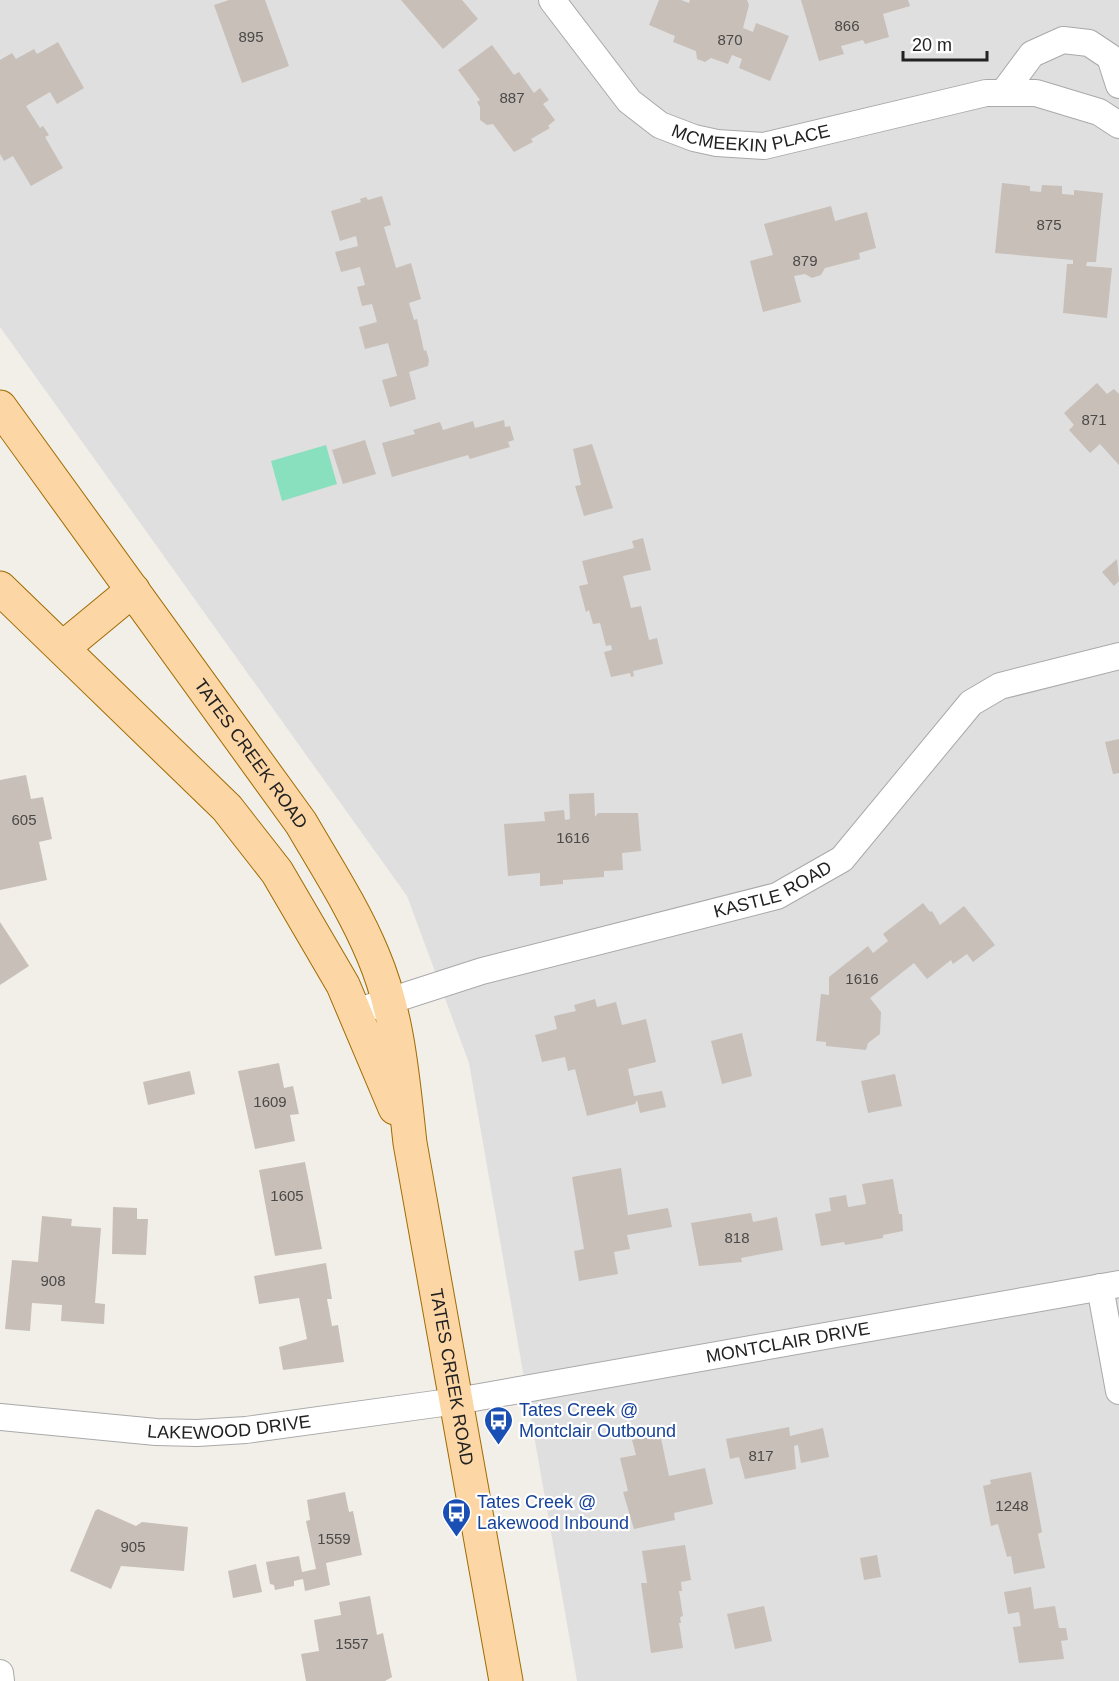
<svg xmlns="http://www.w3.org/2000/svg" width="1119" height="1681" font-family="Arial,sans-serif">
  <rect width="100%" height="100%" fill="#f2efe9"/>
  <polygon fill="#e0dfdf" points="0,0 1119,0 1119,1681 577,1681 469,1063 407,896 0,327"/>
  <polygon fill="#88e0be" points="326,445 337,484 282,501 271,461"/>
  <g fill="#c7bfb8">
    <polygon points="229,0 265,0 289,66 242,83 214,5"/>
    <polygon points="401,0 462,0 478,19 443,49"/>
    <polygon points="659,0 681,0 689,3 690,0 747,0 749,5 743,28 753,32 756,23 789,36 770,81 739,68 742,59 732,55 728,64 711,58 705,62 697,59 696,51 673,42 675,36 649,25"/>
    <polygon points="801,0 908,0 910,6 883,14 889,37 865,44 863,40 841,46 844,54 819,61"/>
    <polygon points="58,42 84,88 57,104 50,92 26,106 40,128 43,126 49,135 45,137 63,168 31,186 13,156 4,161 0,154 0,60 12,53 16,59 34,49 37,54"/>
    <polygon points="492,45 514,75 519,72 534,93 540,88 549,100 543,104 555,120 548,126 550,128 531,139 533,142 514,152 493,124 487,125 480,120 480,107 477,102 480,100 458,70"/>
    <polygon points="1002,183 1030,186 1030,191 1041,192 1042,185 1062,186 1062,194 1074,195 1074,190 1103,193 1096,262 1087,262 1086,266 1112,268 1107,318 1063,313 1067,264 1073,264 1073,260 995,253"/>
    <polygon points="382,196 391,225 384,227 396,268 411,263 421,299 409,303 414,320 417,319 424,351 426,350 429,360 428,366 409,372 416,399 390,407 382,380 397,376 388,343 365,349 359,327 377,322 372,304 362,306 357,287 365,285 360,267 341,272 335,252 358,246 356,236 340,241 331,211 361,202 360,199 366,197 368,200"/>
    <polygon points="831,206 835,221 867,212 876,248 859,253 860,259 825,268 821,275 812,278 805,274 794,276 801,302 763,312 750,261 773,255 764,224"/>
    <polygon points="1097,383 1107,394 1114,389 1119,394 1119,465 1100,444 1090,453 1069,430 1074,425 1064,413"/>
    <polygon points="504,420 505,427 510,426 514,440 508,442 510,447 470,459 468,455 392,477 382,443 415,434 413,430 440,422 443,430 473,421 475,428"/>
    <polygon points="365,440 376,474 343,484 332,450"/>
    <polygon points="592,444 613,508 584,516 575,486 581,485 573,449"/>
    <polygon points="643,538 651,570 623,576 631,608 641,606 649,640 657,638 663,664 633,671 634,676 631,677 630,673 611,677 604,652 612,650 611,645 606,646 600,623 593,624 589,610 586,612 579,586 588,584 582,561 634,548 632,541"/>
    <polygon points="1117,559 1119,581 1114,586 1102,572"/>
    <polygon points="1119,739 1119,773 1113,774 1105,742"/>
    <polygon points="26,775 31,799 43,797 52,839 39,842 47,880 0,890 0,780"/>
    <polygon points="594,793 595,817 598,813 638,813 641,851 622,853 623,870 604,871 604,877 563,880 563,884 540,886 540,873 508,876 504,824 545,821 544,812 564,810 565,820 570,819 569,794"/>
    <polygon points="923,903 930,912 932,911 940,925 964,906 995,945 973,962 967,954 953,964 951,960 927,979 914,963 870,998 881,1012 880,1034 868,1043 866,1050 826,1046 826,1042 816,1041 821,994 829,995 829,977 868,946 873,953 888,941 883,934"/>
    <polygon points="0,922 29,966 0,985"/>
    <polygon points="595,999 597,1007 616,1002 622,1025 646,1019 656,1062 628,1069 634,1096 662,1091 666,1107 640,1113 637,1100 635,1104 587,1116 575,1069 568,1071 565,1057 542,1062 535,1035 557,1029 554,1016 576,1011 574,1005"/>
    <polygon points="742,1033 752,1076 722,1084 711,1041"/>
    <polygon points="279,1063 284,1088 293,1086 299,1114 290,1115 295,1141 255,1149 238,1071"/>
    <polygon points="190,1071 195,1094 148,1105 143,1082"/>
    <polygon points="895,1074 902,1106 868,1113 861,1081"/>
    <polygon points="305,1162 322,1249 275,1256 259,1170"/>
    <polygon points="621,1168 628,1215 668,1208 672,1227 627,1235 630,1249 614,1252 618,1274 579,1281 574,1251 584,1249 572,1177"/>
    <polygon points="893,1179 899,1214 902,1214 903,1231 883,1235 883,1238 845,1245 844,1242 821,1246 815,1214 831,1211 829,1198 846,1195 848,1207 866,1204 862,1184"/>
    <polygon points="113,1207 137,1208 137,1219 148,1219 146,1255 112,1254"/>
    <polygon points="751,1213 753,1222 777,1217 783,1250 741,1258 742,1262 699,1266 691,1223"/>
    <polygon points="42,1216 72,1219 71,1226 101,1228 95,1303 105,1304 104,1324 61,1321 62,1305 32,1303 30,1331 5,1329 12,1260 38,1262"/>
    <polygon points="326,1263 332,1299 327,1299 332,1326 338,1325 344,1362 283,1370 279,1347 307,1339 299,1298 259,1304 254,1276"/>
    <polygon points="789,1427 790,1436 823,1428 829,1457 801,1463 798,1445 794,1446 796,1469 745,1479 739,1457 730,1459 726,1439"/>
    <polygon points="660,1434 669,1476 705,1468 713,1504 674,1513 675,1520 634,1529 623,1492 628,1491 620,1458 636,1455 632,1440"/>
    <polygon points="1031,1472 1042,1532 1038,1534 1045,1568 1014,1574 1011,1556 1007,1557 998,1524 991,1526 983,1486 991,1484 990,1480"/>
    <polygon points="345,1492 349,1512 353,1511 362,1555 326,1563 330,1585 305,1591 303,1579 294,1581 294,1586 275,1590 274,1585 270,1584 266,1562 299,1556 302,1572 316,1569 306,1521 310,1520 307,1500"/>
    <polygon points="98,1509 136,1526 142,1522 188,1527 184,1571 121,1566 111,1589 70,1571 95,1511"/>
    <polygon points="685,1545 691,1580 681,1582 682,1591 679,1591 683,1616 680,1617 681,1623 679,1623 683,1648 651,1653 641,1583 647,1583 642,1551"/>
    <polygon points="877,1555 881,1577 864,1580 860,1558"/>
    <polygon points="256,1564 262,1592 233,1598 228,1571"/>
    <polygon points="1031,1587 1034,1609 1055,1606 1059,1628 1066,1628 1068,1640 1061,1641 1064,1659 1019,1663 1013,1627 1021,1626 1019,1612 1008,1614 1004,1592"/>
    <polygon points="370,1596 377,1635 383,1633 392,1677 385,1681 306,1681 301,1654 319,1651 314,1620 341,1615 339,1602"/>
    <polygon points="764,1606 772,1641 735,1649 727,1614"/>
  </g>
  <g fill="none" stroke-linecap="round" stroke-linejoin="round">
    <defs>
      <g id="minor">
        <path id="s1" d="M 552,0 L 629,101 L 660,125 L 694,138 L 717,143 L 764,146 L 986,93 L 1036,93 L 1099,112 L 1119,125"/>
        <polyline points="1003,93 1032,54 1063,40 1089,43 1110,57 1119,85"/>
        <path id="s2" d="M 355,1012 L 482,971 L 777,896 L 842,859 L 971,703 L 1000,686 L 1119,656"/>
        <polyline points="1100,1287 1119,1391"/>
        <path id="s3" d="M 0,1417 L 156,1432 L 197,1433 L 246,1430 L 457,1401 L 1119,1284"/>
        <polyline points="0,1673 1,1681"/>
      </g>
      <g id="primary">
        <path id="s4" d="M 0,407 L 301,823 C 326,866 354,909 373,955 C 398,1013 403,1080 410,1143 L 506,1681"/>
        <polyline points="0,588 227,808 277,872 343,985 395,1108"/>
        <polyline points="64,647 133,590"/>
      </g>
    </defs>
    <use href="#minor" stroke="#a9a9a9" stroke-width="28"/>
    <use href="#primary" stroke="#a06b00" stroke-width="35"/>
    <use href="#minor" stroke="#fff" stroke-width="26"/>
    <use href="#primary" stroke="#fcd6a4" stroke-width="33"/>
  </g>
  <defs>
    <symbol id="bus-pin" viewBox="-11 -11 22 30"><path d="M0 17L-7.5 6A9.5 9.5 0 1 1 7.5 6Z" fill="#1a4fb4" stroke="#fff"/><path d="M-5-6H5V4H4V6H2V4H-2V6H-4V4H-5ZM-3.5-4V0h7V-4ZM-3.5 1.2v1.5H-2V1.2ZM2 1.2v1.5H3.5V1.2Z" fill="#fff"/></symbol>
  </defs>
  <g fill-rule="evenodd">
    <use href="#bus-pin" x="482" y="1404" width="33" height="45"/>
    <use href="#bus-pin" x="440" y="1496" width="33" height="45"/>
  </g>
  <g text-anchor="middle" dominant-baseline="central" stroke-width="4.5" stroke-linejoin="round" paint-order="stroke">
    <g font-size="15" fill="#4b4948">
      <text x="847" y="25">866</text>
      <text x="251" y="36">895</text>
      <text x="730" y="39">870</text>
      <text x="512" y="97">887</text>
      <text x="1049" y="224">875</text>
      <text x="805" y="260">879</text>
      <text x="1094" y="419">871</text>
      <text x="24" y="819">605</text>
      <text x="573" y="837">1616</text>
      <text x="862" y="978">1616</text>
      <text x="270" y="1101">1609</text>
      <text x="287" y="1195">1605</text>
      <text x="737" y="1237">818</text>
      <text x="53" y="1280">908</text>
      <text x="761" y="1455">817</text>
      <text x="1012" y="1505">1248</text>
      <text x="334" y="1538">1559</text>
      <text x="133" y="1546">905</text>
      <text x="352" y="1643">1557</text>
    </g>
    <g font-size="18" fill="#222" stroke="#fff">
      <text stroke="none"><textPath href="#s1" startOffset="260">MCMEEKIN PLACE</textPath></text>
      <text stroke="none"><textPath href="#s4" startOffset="428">TATES CREEK ROAD</textPath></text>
      <text stroke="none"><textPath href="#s2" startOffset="436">KASTLE ROAD</textPath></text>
      <text stroke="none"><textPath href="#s3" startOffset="796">MONTCLAIR DRIVE</textPath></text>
      <text stroke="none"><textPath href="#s4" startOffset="1094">TATES CREEK ROAD</textPath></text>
      <text stroke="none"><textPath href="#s3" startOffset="230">LAKEWOOD DRIVE</textPath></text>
    </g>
    <g font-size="18" fill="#164399" stroke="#fff" text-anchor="start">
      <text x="519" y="1410">Tates Creek @<tspan x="519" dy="21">Montclair Outbound</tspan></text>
      <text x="477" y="1502">Tates Creek @<tspan x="477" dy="21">Lakewood Inbound</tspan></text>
    </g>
  </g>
  <path d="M903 51v9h84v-9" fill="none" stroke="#222222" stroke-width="3"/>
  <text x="912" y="51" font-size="18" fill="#222222" stroke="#ffffff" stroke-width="4.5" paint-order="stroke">20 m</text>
</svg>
